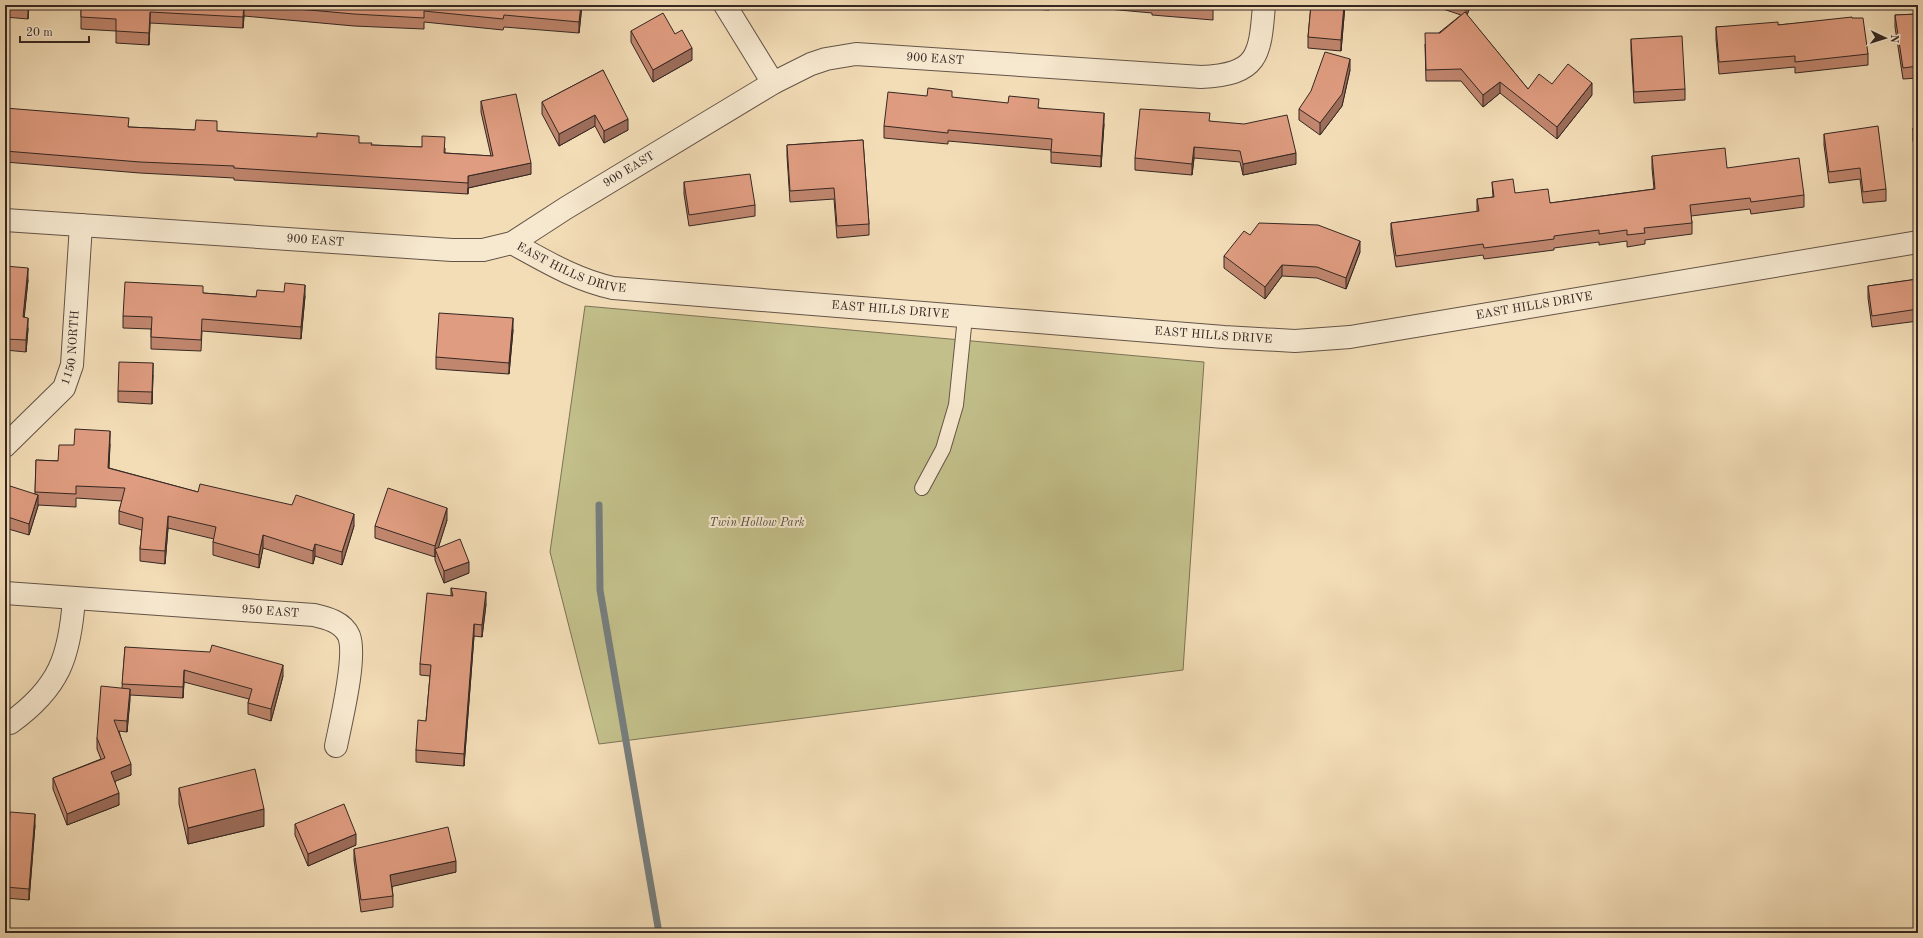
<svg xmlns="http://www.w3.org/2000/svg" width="1923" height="938" font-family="'Old Standard TT',serif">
  <rect width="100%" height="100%" fill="#f3ddb7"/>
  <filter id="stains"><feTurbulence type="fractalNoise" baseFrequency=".005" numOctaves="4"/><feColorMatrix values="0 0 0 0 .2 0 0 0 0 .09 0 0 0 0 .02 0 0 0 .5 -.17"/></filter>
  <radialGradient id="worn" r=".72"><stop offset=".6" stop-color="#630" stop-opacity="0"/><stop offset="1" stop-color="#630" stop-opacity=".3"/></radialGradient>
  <polygon fill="#c2bf8a" stroke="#7c7356" points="585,306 1204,362 1183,670 599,744 550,552"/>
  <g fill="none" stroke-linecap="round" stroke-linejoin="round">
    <polyline stroke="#767e7e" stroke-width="7" points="599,505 600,590 659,933"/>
    <defs>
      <polyline id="lane" points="922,488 943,449 956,405 965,317"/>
      <g id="street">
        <polyline points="725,5 773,83"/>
        <path id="s1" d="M 5,220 L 452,250 L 483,250 L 512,243 L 566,208 L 773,83 L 811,64 L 826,59 L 856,54 L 1201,77 C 1258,74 1260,57 1264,5"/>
        <path id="s2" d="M 512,243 C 545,261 576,280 613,288 L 1224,337 L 1295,341 L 1350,337 L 1918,242"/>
        <path id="s3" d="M 5,446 L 64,388 L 72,365 L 81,225"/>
        <path id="s4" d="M 5,593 L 314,615 C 327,618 343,622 349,636 C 357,657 341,721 336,746"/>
        <path d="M 10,723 C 59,688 70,657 74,598"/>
      </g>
    </defs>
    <use href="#lane" stroke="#645447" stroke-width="16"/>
    <use href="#street" stroke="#645447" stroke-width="24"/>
    <use href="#lane" stroke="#f7e9d0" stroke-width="14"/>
    <use href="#street" stroke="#f7e9d0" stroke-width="22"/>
  </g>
  <g fill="#c0866e" stroke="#352722">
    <polygon points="5,5 29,5 28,19 5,17"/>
    <polygon points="81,5 582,5 579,33 504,27 503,30 424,22 424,29 354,26 244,16 243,28 150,23 149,45 116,43 116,31 81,29"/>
    <polygon points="983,5 1049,5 1049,10 983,6"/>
    <polygon points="1064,5 1213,5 1213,20 1152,15 1152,13"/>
    <polygon points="1311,5 1345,5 1341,51 1308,48 1308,37"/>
    <polygon points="1431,5 1471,5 1467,15 1528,89 1552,84 1592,95 1557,139 1500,93 1483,107 1461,81 1426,81 1425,44 1461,15"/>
    <polygon points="1918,14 1918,78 1903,79 1895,27 1895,15"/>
    <polygon points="1852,18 1868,54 1868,65 1795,73 1795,67 1719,74 1716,39 1716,27 1778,25"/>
    <polygon points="631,31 675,34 692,60 653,82 631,42"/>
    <polygon points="1631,39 1685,89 1685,100 1634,103 1631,50"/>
    <polygon points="603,70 628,130 604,143 595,126 559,146 542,114 542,102"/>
    <polygon points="1350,70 1342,106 1320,135 1299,120 1299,109"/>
    <polygon points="927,96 952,98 1039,108 1104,124 1101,167 1051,163 1051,150 948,141 948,144 884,138 884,126"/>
    <polygon points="481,101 531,174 468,188 468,194 234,180 234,178 140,173 5,162 5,108 129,127 217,131 359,143 372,145 445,148 445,153 491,156 481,112"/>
    <polygon points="1210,121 1296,164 1243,175 1240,162 1194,158 1192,175 1135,170 1135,158"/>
    <polygon points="1913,128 1918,128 1918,172 1913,140"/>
    <polygon points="1824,134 1886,189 1886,201 1863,203 1860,179 1829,183 1824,145"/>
    <polygon points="863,140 869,224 869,235 837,238 834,199 790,202 787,156 787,145"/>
    <polygon points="1652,156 1727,168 1804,195 1804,207 1751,214 1750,209 1691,216 1692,223 1692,234 1645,240 1645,244 1627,247 1627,241 1599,245 1599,242 1554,248 1554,250 1484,259 1483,255 1396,267 1391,234 1391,223 1477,212 1477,199 1493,197 1492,182 1515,193 1550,203 1654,189 1652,168"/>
    <polygon points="684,182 755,205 755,216 689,226 684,194"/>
    <polygon points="1250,235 1360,252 1346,289 1317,278 1282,276 1265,299 1224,268 1224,256"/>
    <polygon points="5,266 28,280 24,317 28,329 26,352 5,350"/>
    <polygon points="1918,279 1918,321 1872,327 1868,298 1868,286"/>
    <polygon points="203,293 256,297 305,296 301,339 202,331 201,351 151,349 151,329 123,328 123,316"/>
    <polygon points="513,330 509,374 436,369 436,357"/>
    <polygon points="153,375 152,404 118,402 118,391"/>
    <polygon points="110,444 109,468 198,492 354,526 342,565 315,556 313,564 263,548 259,568 213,555 213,542 214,539 168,528 165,564 140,561 140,549 142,530 119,524 119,511 122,501 76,498 76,507 38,505 38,506 29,535 5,528 5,500 35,494 36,460 58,461 74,445"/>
    <polygon points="447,520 438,548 469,573 444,583 435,560 435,556 435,557 375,538 375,526"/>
    <polygon points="451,588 486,604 482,637 474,636 464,766 416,762 416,750 426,721 430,676 420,675 420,664 451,596"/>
    <polygon points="125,647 283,676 271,721 248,714 248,703 249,699 184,682 183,698 130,695 127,732 119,731 131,775 115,781 119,805 67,825 53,789 53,778 101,759 97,749 97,738 122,688"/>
    <polygon points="179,788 264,826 188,844 179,804"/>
    <polygon points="295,824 356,845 308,866 295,835"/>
    <polygon points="35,825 29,900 5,898 5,887 7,863 5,863 5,826"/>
    <polygon points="354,849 456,872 392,886 393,896 393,907 361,912 354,860"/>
  </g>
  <g fill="#9c6d5a" stroke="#352722">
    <polygon points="28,5 29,5 28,19"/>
    <polygon points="244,5 244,16 243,28 243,17"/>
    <polygon points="581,5 582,5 579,33 579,22"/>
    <polygon points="1344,5 1345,5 1341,51 1341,40"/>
    <polygon points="1466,5 1471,5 1466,17"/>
    <polygon points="150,12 150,23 149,45 149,33"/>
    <polygon points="692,48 692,60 653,82 653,70"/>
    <polygon points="1350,59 1350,70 1342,106 1320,135 1320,123"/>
    <polygon points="1500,82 1500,93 1483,107 1483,95"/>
    <polygon points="1592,83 1592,95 1557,139 1557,127"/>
    <polygon points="1104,113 1104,124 1101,167 1101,156"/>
    <polygon points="595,115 595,126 559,146 559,134"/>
    <polygon points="628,119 628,130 604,143 604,131"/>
    <polygon points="1194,147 1194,158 1192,175 1192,164"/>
    <polygon points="1296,153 1296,164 1243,175 1243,164"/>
    <polygon points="531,163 531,174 468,188 468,194 468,176"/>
    <polygon points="1360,241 1360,252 1346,289 1346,278"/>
    <polygon points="1282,265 1282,276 1265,299 1265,287"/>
    <polygon points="28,268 28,280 23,329 23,317"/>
    <polygon points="305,285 305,296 301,339 301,327"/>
    <polygon points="28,318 28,329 26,352 26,340"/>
    <polygon points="513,318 513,330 509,374 509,363"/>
    <polygon points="153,363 153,375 152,404 152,392"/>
    <polygon points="110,431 110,444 108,480 108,468"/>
    <polygon points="38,495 38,506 29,535 29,524"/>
    <polygon points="447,508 447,520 437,552 435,549 435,557 435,546"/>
    <polygon points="354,514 354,526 342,565 342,552"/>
    <polygon points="168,516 168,528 165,564 165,551"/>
    <polygon points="263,535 263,548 259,568 259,555"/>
    <polygon points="315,544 315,556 313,564 313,551"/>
    <polygon points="469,562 469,573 444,583 444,571"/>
    <polygon points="486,592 486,604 482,637 482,625"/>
    <polygon points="474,624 474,636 464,766 464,754"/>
    <polygon points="283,665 283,676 271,721 271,709"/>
    <polygon points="184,670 184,682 183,698 183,687"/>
    <polygon points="130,689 130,701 127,732 127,721"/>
    <polygon points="131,764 131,775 111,783 111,772"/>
    <polygon points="119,793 119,805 67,825 67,814"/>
    <polygon points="264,809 264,826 188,844 188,828"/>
    <polygon points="35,814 35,825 29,900 29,889"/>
    <polygon points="356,834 356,845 308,866 308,854"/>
    <polygon points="456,861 456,872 390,887 390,875"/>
  </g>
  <g fill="#df9c80" stroke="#352722">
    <polygon points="5,5 28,5 28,7"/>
    <polygon points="81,5 244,5 243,17 150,12 149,33 116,31 116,19 81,17"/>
    <polygon points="253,5 581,5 579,22 504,15 503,19 424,11 424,18 354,14"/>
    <polygon points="1167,5 1213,5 1213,9"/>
    <polygon points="1311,5 1344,5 1341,40 1308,37"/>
    <polygon points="1465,12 1528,89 1539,74 1552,84 1568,64 1592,83 1557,127 1500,82 1483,95 1461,69 1426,70 1425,33 1440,33"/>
    <polygon points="663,13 675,34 682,30 692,48 653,70 631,31"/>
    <polygon points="1918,14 1918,66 1903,68 1895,15"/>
    <polygon points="1852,17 1852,18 1863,18 1868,54 1795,62 1795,56 1719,62 1716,27 1778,22 1778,25"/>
    <polygon points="1682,36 1685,89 1634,92 1631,39"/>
    <polygon points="1325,52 1350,59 1342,94 1320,123 1299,109 1311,91"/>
    <polygon points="603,70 628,119 604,131 595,115 559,134 542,102"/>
    <polygon points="928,88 952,91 952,97 1008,103 1009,96 1039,99 1038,108 1104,113 1101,156 1051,152 1052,139 948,130 948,133 884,126 888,92 927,96"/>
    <polygon points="516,94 531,163 468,176 468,183 234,168 234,166 140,162 5,151 5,108 129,118 128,127 195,130 196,120 217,121 217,131 317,137 317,133 359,136 359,143 372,143 371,145 422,147 422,136 445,137 444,153 493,156 481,101"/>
    <polygon points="1140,109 1210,113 1209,121 1244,124 1287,115 1296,153 1243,164 1240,151 1194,147 1192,164 1135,158"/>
    <polygon points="1878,126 1886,189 1863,192 1860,168 1829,172 1824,134"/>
    <polygon points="1913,128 1918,128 1918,161"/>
    <polygon points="863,140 869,224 837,226 834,188 790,191 787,145"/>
    <polygon points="1725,148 1727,168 1799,158 1804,195 1751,202 1750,198 1690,205 1692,223 1644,228 1645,233 1627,235 1627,230 1599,234 1599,230 1554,236 1554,239 1484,248 1483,244 1396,256 1391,223 1479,211 1477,199 1494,197 1492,182 1513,179 1515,193 1548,189 1550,203 1655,189 1652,156"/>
    <polygon points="750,174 755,205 689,215 684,182"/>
    <polygon points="1259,223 1318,225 1360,241 1346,278 1317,267 1282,265 1265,287 1224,256 1244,231 1250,235"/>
    <polygon points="5,266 28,268 23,317 28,318 26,340 5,339"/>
    <polygon points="1918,279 1918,309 1872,316 1868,286"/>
    <polygon points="125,282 203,286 203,293 256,297 257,290 284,292 285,283 305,285 301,327 202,319 201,340 151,337 152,317 123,316"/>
    <polygon points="439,313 513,318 509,363 436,357"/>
    <polygon points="119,362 153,363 152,392 118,391"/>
    <polygon points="75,429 110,431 108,468 198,492 200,484 292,505 296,495 354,514 342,552 315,544 313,551 263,535 259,555 213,542 216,527 168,516 165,551 140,549 143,518 119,511 125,488 76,486 76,494 35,492 36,460 58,461 59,445 74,445"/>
    <polygon points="10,486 38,495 29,524 5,516 5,500"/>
    <polygon points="388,488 447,508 435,546 375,526"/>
    <polygon points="460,539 469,562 444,571 435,549"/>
    <polygon points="451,588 486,592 482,625 474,624 464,754 416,750 418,720 426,721 431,665 420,664 427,593 453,596"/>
    <polygon points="212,645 283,665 271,709 248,703 252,689 184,670 183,687 122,684 125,647 210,652"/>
    <polygon points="101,686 130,689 127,721 114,720 131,764 111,772 119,793 67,814 53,778 105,758 97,738"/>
    <polygon points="255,769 264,809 188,828 179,788"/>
    <polygon points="344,804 356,834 308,854 295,824"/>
    <polygon points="10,812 35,814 29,889 5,887 8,852 5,852 5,826 9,827"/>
    <polygon points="448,827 456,861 390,875 393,896 361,900 354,849"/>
  </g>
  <g text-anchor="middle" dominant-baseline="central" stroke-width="4" stroke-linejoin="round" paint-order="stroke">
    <g font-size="12" fill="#352722" stroke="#f7e9d0">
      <text stroke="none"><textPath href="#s1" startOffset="983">900 EAST</textPath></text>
      <text stroke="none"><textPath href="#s1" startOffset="647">900 EAST</textPath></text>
      <text stroke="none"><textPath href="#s1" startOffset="311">900 EAST</textPath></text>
      <text stroke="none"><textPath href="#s2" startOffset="65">EAST HILLS DRIVE</textPath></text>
      <text stroke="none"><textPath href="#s2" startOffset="1037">EAST HILLS DRIVE</textPath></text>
      <text stroke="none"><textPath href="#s2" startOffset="389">EAST HILLS DRIVE</textPath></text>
      <text stroke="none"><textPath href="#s2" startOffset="713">EAST HILLS DRIVE</textPath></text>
      <text stroke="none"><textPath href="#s3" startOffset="124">1150 NORTH</textPath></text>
      <text stroke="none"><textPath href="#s4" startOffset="266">950 EAST</textPath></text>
    </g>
    <g font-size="12" font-style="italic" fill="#584d3c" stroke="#f7e9d0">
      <text x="757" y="523">Twin Hollow Park</text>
    </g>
  </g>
  <rect width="1923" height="938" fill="none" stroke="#f3ddb7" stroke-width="20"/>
  <rect x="6" y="6" width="1911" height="926" fill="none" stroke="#352722" stroke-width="2"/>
  <rect x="10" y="10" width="1903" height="918" fill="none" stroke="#352722"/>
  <g transform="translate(1885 38) rotate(94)" stroke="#f7e9d0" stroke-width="3" paint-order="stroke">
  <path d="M0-3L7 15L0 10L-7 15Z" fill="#352722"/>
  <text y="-6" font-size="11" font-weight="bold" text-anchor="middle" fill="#352722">N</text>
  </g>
  <path d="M20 36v6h69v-6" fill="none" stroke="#352722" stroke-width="2"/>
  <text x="26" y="36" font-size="12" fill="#352722" stroke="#f7e9d0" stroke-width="3" paint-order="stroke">20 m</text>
  <rect width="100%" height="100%" filter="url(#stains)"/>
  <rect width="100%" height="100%" fill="url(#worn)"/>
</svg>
